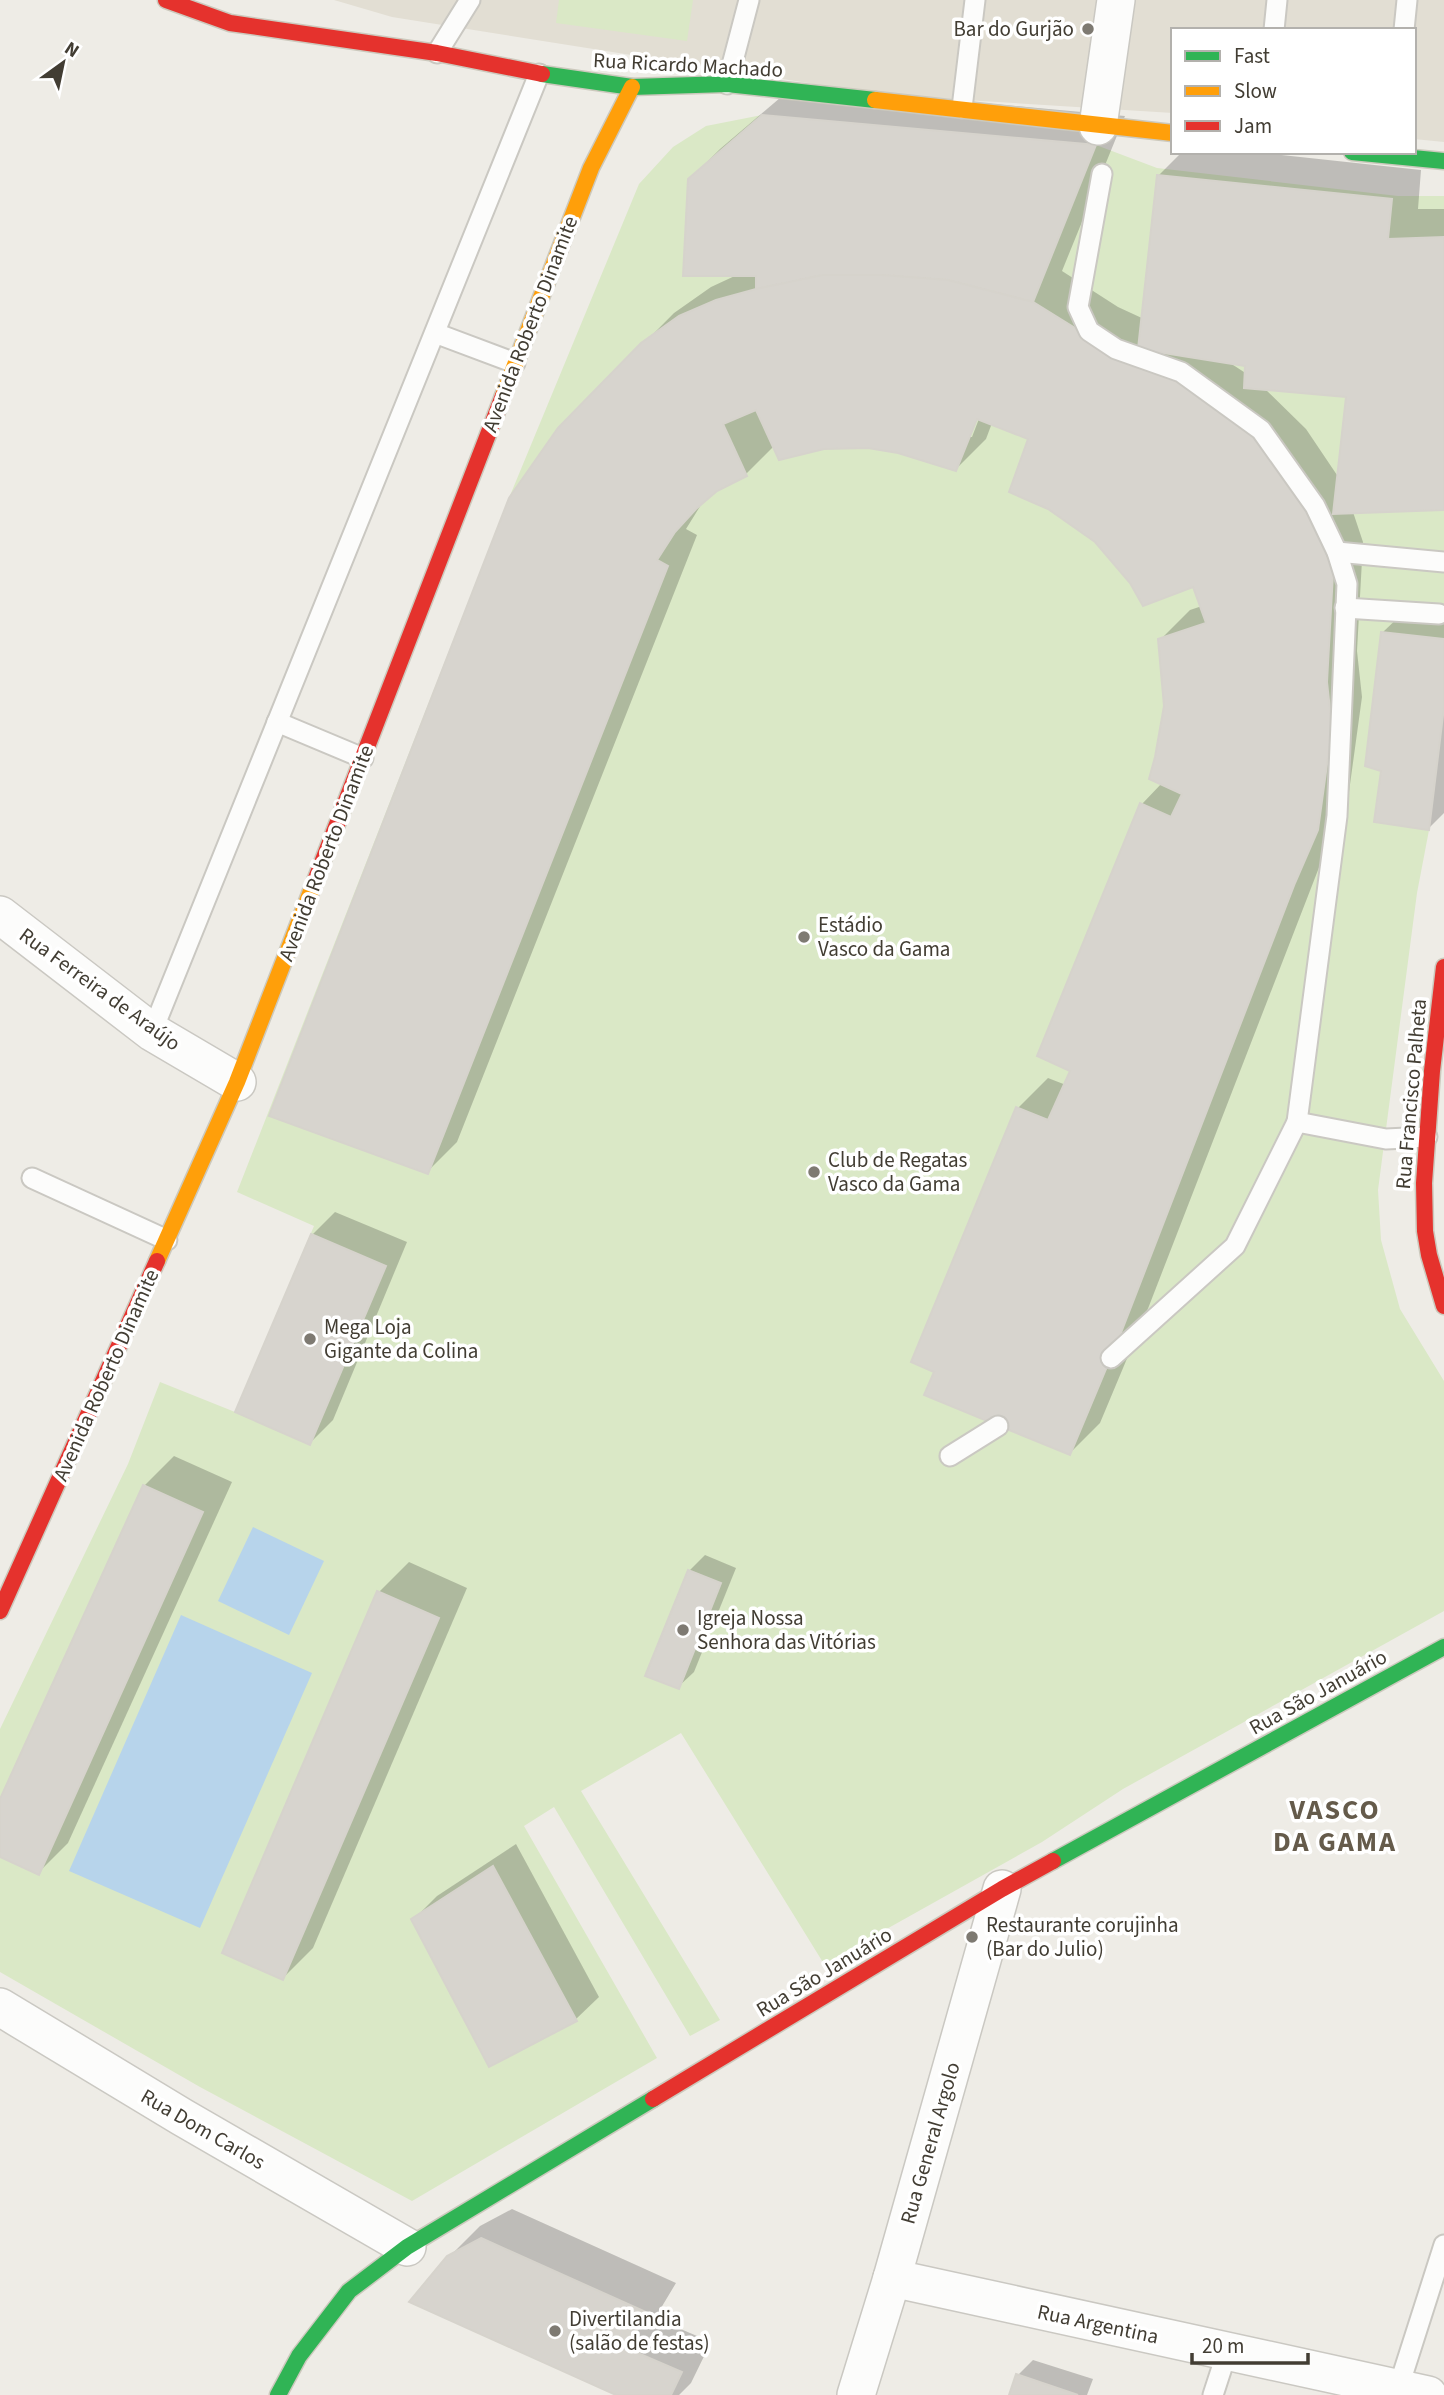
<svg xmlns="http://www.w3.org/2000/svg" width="1444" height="2395" font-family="'Source Sans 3',sans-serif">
  <rect width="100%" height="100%" fill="#eeece6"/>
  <polygon fill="#e2ded3" points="334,0 1444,0 1444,142 1414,139 1414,30 1173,30 1173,113 884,95 392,17"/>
  <g fill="#dae8c6">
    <polygon points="559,0 693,0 687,41 556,23"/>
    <polygon points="762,115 1096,145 1157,168 1398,196 1444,196 1444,707 1429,830 1417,893 1378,1190 1381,1240 1400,1309 1444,1381 1444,1611 1123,1789 1042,1842 824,1964 681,1733 581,1791 720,2020 690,2036 554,1807 524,1826 657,2058 412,2201 200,2087 0,1972 0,1729 128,1464 160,1382 235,1412 314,1226 237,1192 509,498 639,184 673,147 706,126"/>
  </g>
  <g fill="#b7d4eb">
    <polygon points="253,1527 324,1561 289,1635 218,1601"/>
    <polygon points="181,1615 312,1673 200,1928 69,1871"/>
  </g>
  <g fill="#0003" fill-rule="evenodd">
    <path d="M 794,86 L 1125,116 L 1062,271 L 1118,307 L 1144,319 L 1159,175 L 1182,152 L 1255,152 L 1421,170 L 1418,209 L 1444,209 L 1444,508 L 1353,512 L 1363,542 L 1357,651 L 1362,697 L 1348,799 L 1325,852 L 1149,1306 L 1100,1423 L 1070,1453 L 936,1372 L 914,1361 L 1018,1108 L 1048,1078 L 1066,1085 L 1072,1070 L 1040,1055 L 1142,804 L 1162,783 L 1165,706 L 1160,640 L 1190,610 L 1202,606 L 1194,584 L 1131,582 L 1030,438 L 992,423 L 986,439 L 956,469 L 898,451 L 869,447 L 774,446 L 746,474 L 716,490 L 704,500 L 686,529 L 697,535 L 457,1142 L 427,1172 L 559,429 L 674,313 L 711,287 L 739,274 L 689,180 L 720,149 ZM 1227,361 L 1247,364 L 1247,374 ZM 1264,388 L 1348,396 L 1339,478 L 1306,429 ZM 979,410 L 982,411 L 972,437 L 968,437 Z"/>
    <polygon points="1406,610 1444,614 1444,813 1428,829 1383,769 1382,633"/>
    <polygon points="335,1212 407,1242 333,1420 310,1443 312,1235"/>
    <polygon points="174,1456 232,1482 68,1843 38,1873 0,1855 0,1804 144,1486"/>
    <polygon points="705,1555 736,1568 694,1672 678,1687 689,1571"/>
    <polygon points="409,1562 467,1588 313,1948 283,1978 379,1592"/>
    <polygon points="516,1844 599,1997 575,2020 414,1919 437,1896"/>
    <polygon points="512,2209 676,2283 655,2318 711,2342 691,2383 679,2395 620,2395 449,2257 480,2226"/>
    <polygon points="1033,2360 1093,2379 1087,2395 1011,2395 1018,2375"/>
  </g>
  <g fill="#d7d4ce" stroke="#d6d3cc" stroke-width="2">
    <polygon points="762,115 1096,145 1033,302 948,280 882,275 823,275 756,289 756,276 683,276 688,179"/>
    <polygon points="1157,175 1392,199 1388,239 1444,237 1444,510 1333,514 1346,397 1244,388 1245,366 1138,349"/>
    <polygon points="823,275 882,275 948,280 1033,302 1088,336 1182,380 1228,412 1277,459 1315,517 1333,573 1327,682 1332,728 1318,830 1295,883 1119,1338 1070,1455 924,1395 934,1372 911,1362 1016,1107 1048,1120 1070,1071 1037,1056 1140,803 1171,817 1182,794 1149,779 1155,757 1164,706 1158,639 1206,623 1193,587 1143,606 1130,583 1095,542 1048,509 1009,492 1028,439 977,419 956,471 898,453 868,448 824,449 779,460 756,410 723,424 747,476 717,491 696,509 675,532 657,560 668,566 428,1174 269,1116 509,498 558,428 641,343 679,316 716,300 756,289"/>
    <polygon points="1381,632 1444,639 1444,707 1429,830 1374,822 1381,771 1365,766"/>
    <polygon points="311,1234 386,1266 310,1445 235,1412"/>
    <polygon points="143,1485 203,1512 39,1875 0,1857 0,1799"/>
    <polygon points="688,1570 721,1583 679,1689 645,1676"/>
    <polygon points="377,1591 439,1618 283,1980 222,1953"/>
    <polygon points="493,1866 577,2021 489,2067 411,1919"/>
    <polygon points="481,2238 648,2313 626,2348 682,2372 671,2395 616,2395 409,2302 447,2256"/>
    <polygon points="1016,2374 1078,2395 1009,2395"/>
  </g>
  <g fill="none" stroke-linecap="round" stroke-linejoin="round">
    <defs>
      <g id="lane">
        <polyline points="1274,30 1277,0"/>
        <polyline points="1404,30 1407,0"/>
        <polyline points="437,53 470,0"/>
        <polyline points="727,84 749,0"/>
        <polyline points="962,108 975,0"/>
        <polyline points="1102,174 1078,307 1089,331 1116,349 1181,372 1261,430 1315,506 1337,552 1347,584 1337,816 1297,1122"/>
        <polyline points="435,333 515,363"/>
        <polyline points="1337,552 1444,562"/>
        <polyline points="1345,608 1439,614"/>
        <polyline points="277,722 363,758"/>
        <polyline points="152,1032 539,74"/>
        <polyline points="32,1178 167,1240"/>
        <polyline points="1111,1358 1235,1246 1297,1122 1386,1139 1427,1137"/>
        <polyline points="950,1456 998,1426"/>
        <polyline points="1398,2389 1444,2245"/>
        <polyline points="1213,2395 1227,2352"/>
      </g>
      <g id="street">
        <polyline points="1098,126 1116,0"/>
        <polyline points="0,915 152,1032 237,1082"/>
        <polyline points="0,2007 182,2117 407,2247"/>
        <polyline points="892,2278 1428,2395"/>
        <polyline points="856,2395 892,2278 1002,1889"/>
      </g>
      <g id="fast">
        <polyline points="542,74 632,87 727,84 875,100"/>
        <polyline points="1352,152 1444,161"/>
        <polyline points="1053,1861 1444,1647"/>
        <polyline points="278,2395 299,2356 349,2291 407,2247 653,2099"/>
      </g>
      <g id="slow">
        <polyline points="875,100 1173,133"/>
        <polyline points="503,396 591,168 632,87"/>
        <polyline points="157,1261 237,1082 315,881"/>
      </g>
      <g id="jam">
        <polyline points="166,0 230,23 437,53 542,74"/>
        <polyline points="315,881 503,396"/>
        <polyline points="1444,967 1432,1071 1424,1183 1425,1231 1429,1255 1444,1306"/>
        <polyline points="0,1611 157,1261"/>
        <polyline points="653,2099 1002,1889 1053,1861"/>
      </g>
    </defs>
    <use href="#lane" stroke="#cac8c2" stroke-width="23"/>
    <use href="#street" stroke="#cac8c2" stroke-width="40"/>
    <use href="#fast" stroke="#ccc9bd" stroke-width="19"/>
    <use href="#slow" stroke="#ccc9bd" stroke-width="19"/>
    <use href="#jam" stroke="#ccc9bd" stroke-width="19"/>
    <use href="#lane" stroke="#fcfcfb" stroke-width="19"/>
    <use href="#street" stroke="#fcfcfb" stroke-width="37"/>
    <use href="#fast" stroke="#30b455" stroke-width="16"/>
    <use href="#slow" stroke="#ff9f0a" stroke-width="16"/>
    <use href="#jam" stroke="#e5322d" stroke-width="16"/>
  </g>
  <g fill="#7e7a72" stroke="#fff" stroke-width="2.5">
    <circle cx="1088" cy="29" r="7"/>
    <circle cx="804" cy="937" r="7"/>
    <circle cx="814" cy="1172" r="7"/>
    <circle cx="310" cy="1339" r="7"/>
    <circle cx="683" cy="1630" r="7"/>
    <circle cx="972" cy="1937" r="7"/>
    <circle cx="555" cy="2331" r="7"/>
  </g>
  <g text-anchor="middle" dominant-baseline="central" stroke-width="7" stroke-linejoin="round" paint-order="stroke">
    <g font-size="21" fill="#423d33" stroke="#fff" text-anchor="start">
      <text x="1074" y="29" text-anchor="end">Bar do Gurjão</text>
      <text x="818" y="925">Estádio<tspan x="818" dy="24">Vasco da Gama</tspan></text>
      <text x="828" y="1160">Club de Regatas<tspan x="828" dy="24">Vasco da Gama</tspan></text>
      <text x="324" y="1327">Mega Loja<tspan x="324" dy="24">Gigante da Colina</tspan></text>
      <text x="697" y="1618">Igreja Nossa<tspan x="697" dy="24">Senhora das Vitórias</tspan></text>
      <text x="986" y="1925">Restaurante corujinha<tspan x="986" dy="24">(Bar do Julio)</tspan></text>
      <text x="569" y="2319">Divertilandia<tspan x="569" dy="24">(salão de festas)</tspan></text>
    </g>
    <g font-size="21" fill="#423d33" stroke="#fff">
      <text transform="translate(688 65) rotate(3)">Rua Ricardo Machado</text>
      <text transform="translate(530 324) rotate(-69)">Avenida Roberto Dinamite</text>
      <text transform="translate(326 853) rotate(-69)">Avenida Roberto Dinamite</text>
      <text transform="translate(100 989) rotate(36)">Rua Ferreira de Araújo</text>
      <text transform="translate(1411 1094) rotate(-85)">Rua Francisco Palheta</text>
      <text transform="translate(106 1375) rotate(-66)">Avenida Roberto Dinamite</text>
      <text transform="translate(1318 1692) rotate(-29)">Rua São Januário</text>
      <text transform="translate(824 1972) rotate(-31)">Rua São Januário</text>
      <text transform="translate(203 2129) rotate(30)">Rua Dom Carlos</text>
      <text transform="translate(930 2143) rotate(-74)">Rua General Argolo</text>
      <text transform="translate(1098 2324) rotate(12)">Rua Argentina</text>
    </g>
    <g font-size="28" font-weight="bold" letter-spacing="2" fill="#655b4b" stroke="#fff">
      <text x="1335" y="1810">VASCO<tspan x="1335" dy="32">DA GAMA</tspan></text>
    </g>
  </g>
  <rect x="1171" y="28" width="245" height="126" fill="#ffffff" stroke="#b3b1ad" stroke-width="2"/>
  <rect x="1185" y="51" width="35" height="10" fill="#30b455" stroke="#b3b1ad" stroke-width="2"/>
  <text x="1234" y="63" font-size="21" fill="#423d33">Fast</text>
  <rect x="1185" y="86" width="35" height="10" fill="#ff9f0a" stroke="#b3b1ad" stroke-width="2"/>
  <text x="1234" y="98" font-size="21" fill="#423d33">Slow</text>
  <rect x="1185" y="121" width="35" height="10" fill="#e5322d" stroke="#b3b1ad" stroke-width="2"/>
  <text x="1234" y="133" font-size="21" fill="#423d33">Jam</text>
  <g transform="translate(63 63) rotate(33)" stroke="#ffffff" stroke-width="5" paint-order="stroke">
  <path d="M0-5L12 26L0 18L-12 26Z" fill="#423d33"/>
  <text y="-10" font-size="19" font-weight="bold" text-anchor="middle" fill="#423d33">N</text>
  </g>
  <path d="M1192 2353v10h116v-10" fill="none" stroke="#423d33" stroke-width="3.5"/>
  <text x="1202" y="2353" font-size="21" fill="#423d33" stroke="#ffffff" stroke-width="5" paint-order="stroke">20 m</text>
</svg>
